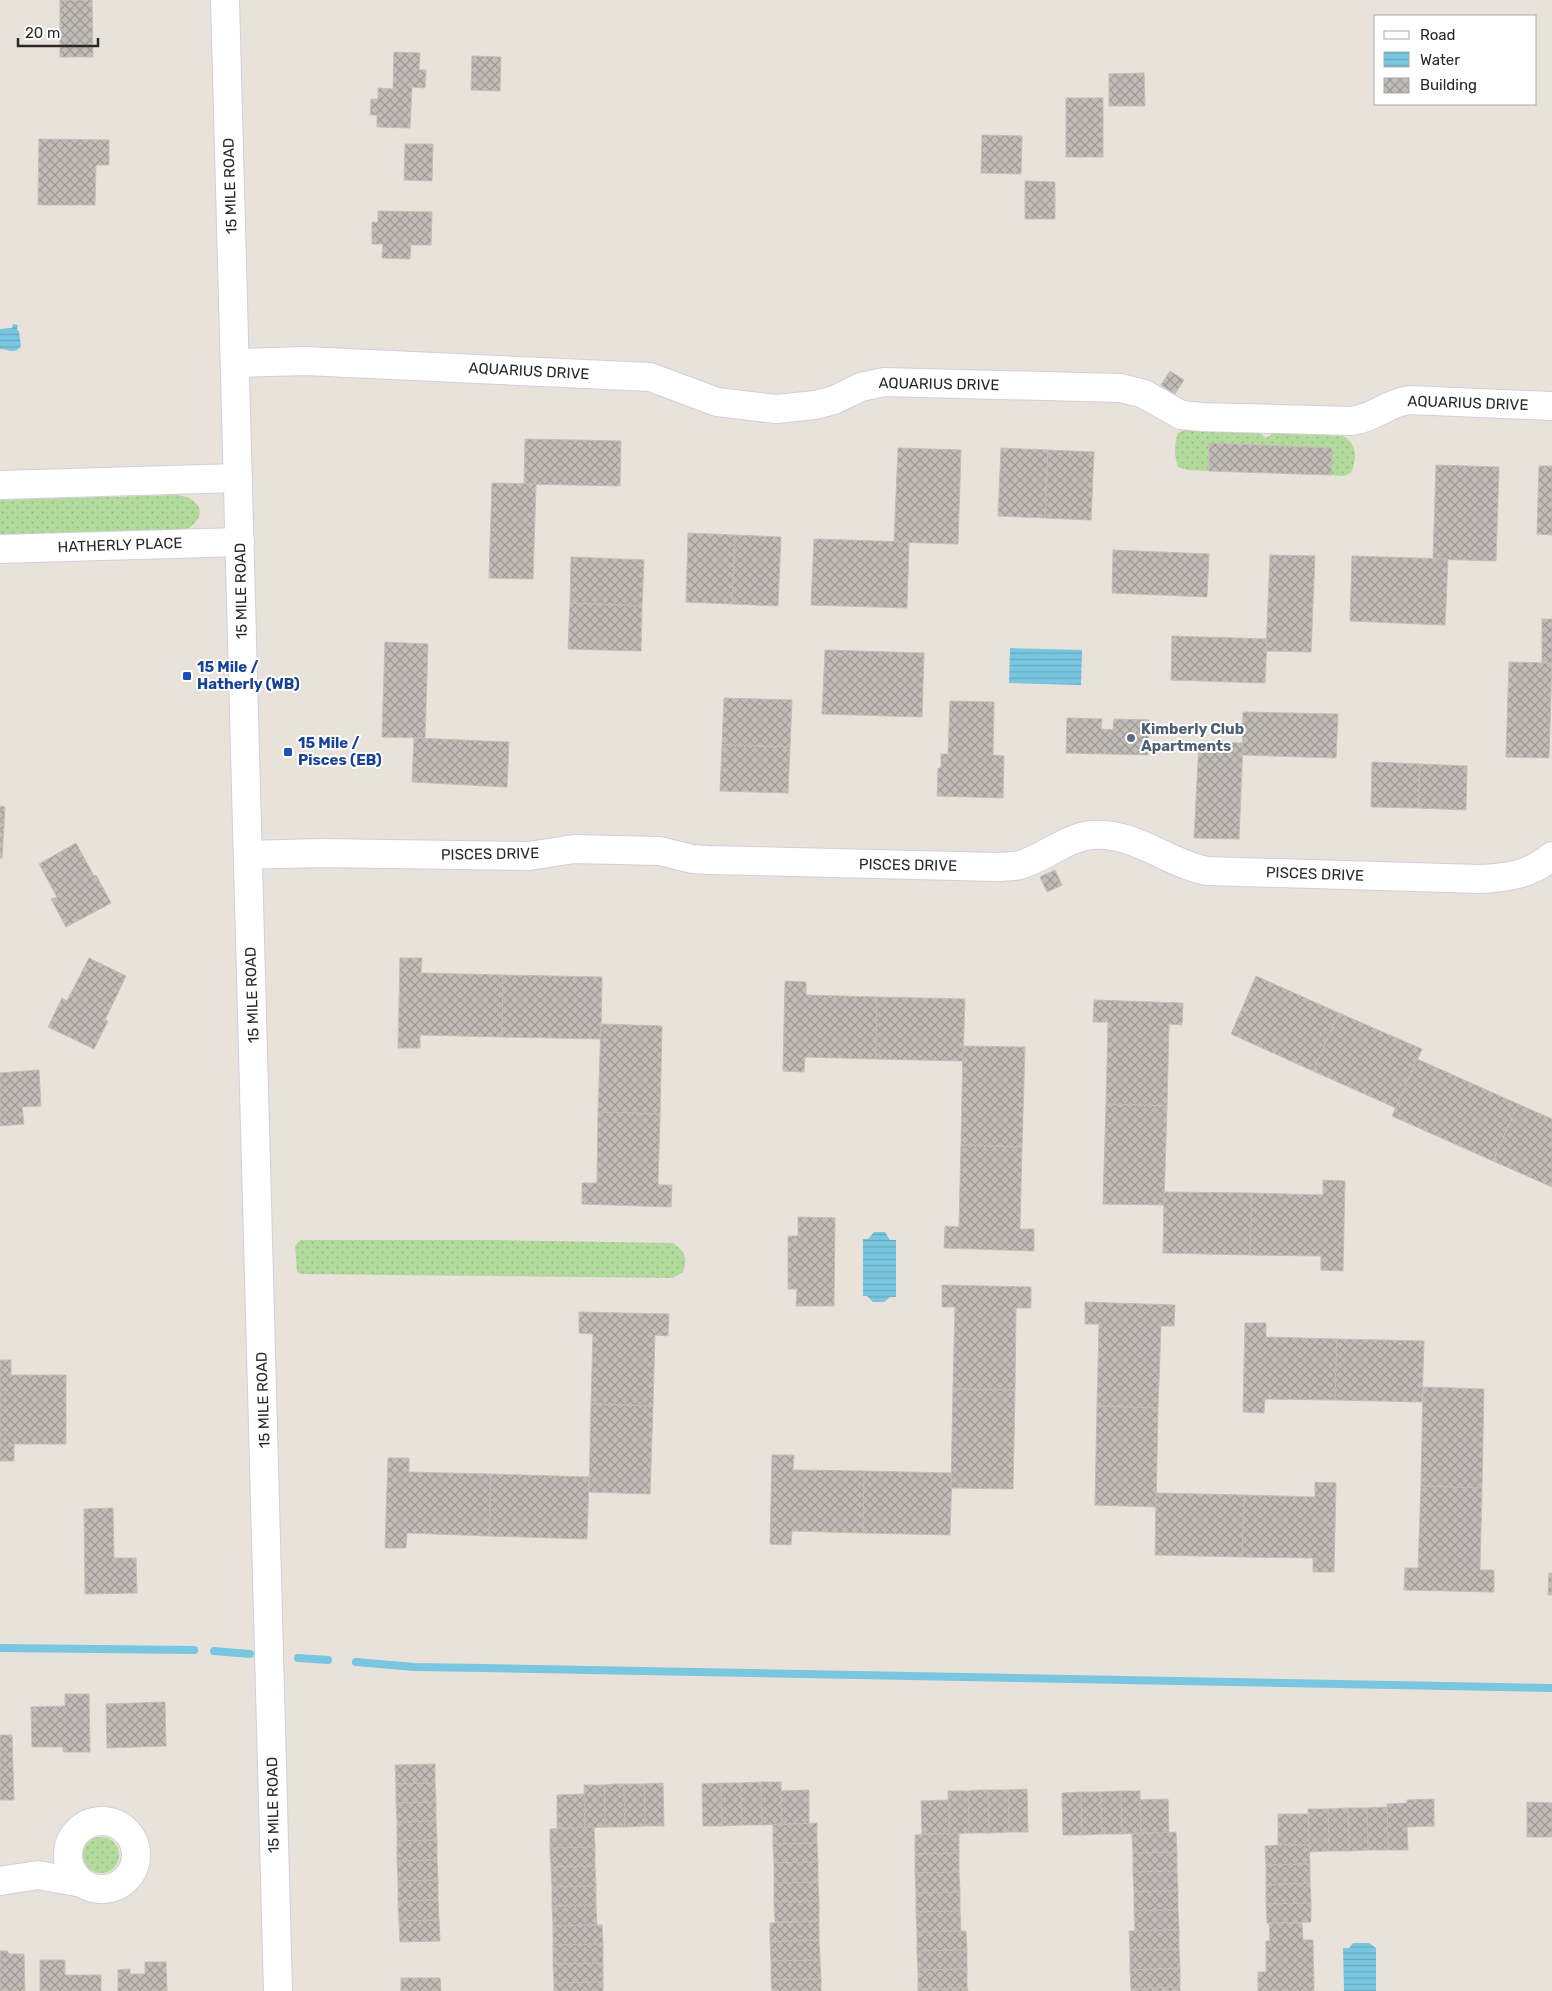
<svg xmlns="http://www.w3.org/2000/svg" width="1552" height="1991" font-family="Rubik,sans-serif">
  <defs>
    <pattern id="grass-dots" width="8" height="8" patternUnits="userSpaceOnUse" patternTransform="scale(1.25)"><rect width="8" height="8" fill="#b2da9c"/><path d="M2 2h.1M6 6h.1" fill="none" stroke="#99bb86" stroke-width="1.8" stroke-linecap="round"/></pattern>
    <pattern id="water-rules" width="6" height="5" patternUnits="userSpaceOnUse" patternTransform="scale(1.25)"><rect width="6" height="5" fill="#78c6e0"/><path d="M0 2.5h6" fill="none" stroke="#68aac0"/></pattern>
    <pattern id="building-cross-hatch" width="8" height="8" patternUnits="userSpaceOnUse" patternTransform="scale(1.25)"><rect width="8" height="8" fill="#c1bcb7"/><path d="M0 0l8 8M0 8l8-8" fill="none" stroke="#9d9995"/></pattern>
  </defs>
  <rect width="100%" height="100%" fill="#e9e2db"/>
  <g fill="url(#grass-dots)">
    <path d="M 1185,430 L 1260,433 L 1266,438 L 1273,433 L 1343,436 C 1358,444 1357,459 1351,473 L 1344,476 L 1331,475 L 1331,448 L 1210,443 L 1209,471 L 1187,470 L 1178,467 C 1174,455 1174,444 1178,433 Z"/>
    <path d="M 178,495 C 200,498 209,516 187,529 L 0,536 L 0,500 Z"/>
    <path d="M 300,1240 L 500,1240 L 673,1243 C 685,1252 688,1258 683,1272 L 673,1278 L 300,1274 L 297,1272 L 295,1246 Z"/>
    <circle cx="101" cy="1855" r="18"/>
  </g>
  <g fill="url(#water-rules)">
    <path d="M 13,324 L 18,325 L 17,329 L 19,332 L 21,346 C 15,355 8,349 0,349 L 0,329 L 12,328 Z"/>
    <polygon points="1010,648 1082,650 1081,685 1009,683"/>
    <polygon points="874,1232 885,1232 890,1240 896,1240 896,1297 890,1297 884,1302 873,1302 867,1296 863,1296 863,1239 868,1239"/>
    <polygon points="1353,1943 1369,1943 1376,1948 1376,1991 1344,1991 1343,1948 1349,1948"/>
  </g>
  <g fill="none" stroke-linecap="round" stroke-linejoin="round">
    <g stroke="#78c6e0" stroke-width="8">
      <polyline points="0,1648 194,1650"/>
      <polyline points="214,1651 250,1654"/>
      <polyline points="298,1658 328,1660"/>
      <polyline points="356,1662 414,1667 483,1668 1552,1688"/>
    </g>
  </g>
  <g fill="url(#building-cross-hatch)" stroke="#c3beb5">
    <polygon points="60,0 92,0 93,57 60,57"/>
    <polygon points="394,52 420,53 419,70 426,70 425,88 412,87 410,128 377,127 377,115 370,115 371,99 378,99 378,88 393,89"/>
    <polygon points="472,56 501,57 500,91 471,90"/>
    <polygon points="1144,73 1145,106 1109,106 1109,74"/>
    <rect x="1066" y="98" width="37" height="59"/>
    <polygon points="982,135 1022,136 1021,174 981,173"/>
    <polygon points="39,139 109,140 109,165 96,165 95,205 38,205"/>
    <polygon points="405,144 433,144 432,181 404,180"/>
    <polygon points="1025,181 1055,182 1055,219 1025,219"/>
    <polygon points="378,211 432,212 431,245 411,245 410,259 382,258 383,244 372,244 372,222 378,222"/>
    <polygon points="1170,371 1184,380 1175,394 1161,385"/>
    <polygon points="525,439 621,441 620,486 524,484"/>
    <polygon points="1209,443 1332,448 1331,475 1209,471"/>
    <polygon points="898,448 961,450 958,544 894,542"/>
    <polygon points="1001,448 1048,450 1045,518 998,516"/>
    <polygon points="1048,450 1094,452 1091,520 1045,518"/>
    <polygon points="1436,465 1499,467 1496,561 1433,559"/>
    <polygon points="1539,466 1552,466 1552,535 1537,534"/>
    <polygon points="492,483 536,484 533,579 489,578"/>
    <polygon points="688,533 735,535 732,604 686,602"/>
    <polygon points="735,535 781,537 778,606 732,604"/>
    <polygon points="814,539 909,542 907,608 811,605"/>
    <polygon points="1113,550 1209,554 1207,597 1112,593"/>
    <polygon points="1270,555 1315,556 1311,652 1266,651"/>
    <polygon points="1352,556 1448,559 1445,625 1350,621"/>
    <polygon points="571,557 644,560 642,606 570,603"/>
    <polygon points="570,603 642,606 641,651 568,649"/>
    <rect x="1542" y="619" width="10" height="44"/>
    <polygon points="1172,636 1267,639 1265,683 1171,680"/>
    <polygon points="385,642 428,644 425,738 382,737"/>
    <polygon points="825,650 924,653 922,717 822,714"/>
    <polygon points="1509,662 1552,663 1549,758 1506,757"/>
    <polygon points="724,698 792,700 790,747 722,745"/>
    <polygon points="950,701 994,702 993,755 1004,756 1003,798 937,796 938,768 941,768 941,754 948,754"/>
    <polygon points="1243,712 1338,714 1336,758 1242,755"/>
    <polygon points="1067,718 1102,719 1101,729 1113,730 1114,719 1149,720 1148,755 1066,753"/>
    <polygon points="414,738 509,742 507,787 412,782"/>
    <polygon points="1199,742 1243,743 1239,839 1194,838"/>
    <polygon points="722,745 790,747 788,793 720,791"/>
    <polygon points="1372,762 1420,764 1418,808 1371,807"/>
    <polygon points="1420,764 1467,766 1466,810 1418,808"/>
    <polygon points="0,806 5,807 2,858 0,858"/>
    <polygon points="76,843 94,876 96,875 111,903 66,927 51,899 57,897 39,864"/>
    <polygon points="1055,870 1062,885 1047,892 1040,877"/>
    <polygon points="89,958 126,976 105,1020 108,1021 94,1049 48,1027 62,998 67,1001"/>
    <polygon points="400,958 422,958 421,973 503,975 502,1037 420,1035 420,1048 398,1048"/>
    <polygon points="503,975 602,977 601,1039 502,1037"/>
    <polygon points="1256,976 1339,1013 1313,1071 1231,1034"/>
    <polygon points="785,981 806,982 806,995 877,997 876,1059 805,1057 804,1072 783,1071"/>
    <polygon points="877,997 965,999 963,1061 876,1059"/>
    <polygon points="1094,1000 1183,1003 1182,1025 1169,1024 1167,1106 1106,1104 1108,1022 1093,1022"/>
    <polygon points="1339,1013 1422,1049 1396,1108 1313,1071"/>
    <polygon points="601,1024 662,1026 660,1114 598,1112"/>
    <polygon points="963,1046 1025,1047 1022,1147 961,1145"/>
    <polygon points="1417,1059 1518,1104 1493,1161 1392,1116"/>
    <polygon points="39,1070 41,1106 22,1107 24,1124 0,1126 0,1073"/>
    <polygon points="1106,1104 1167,1106 1164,1205 1103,1204"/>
    <polygon points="1518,1104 1552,1119 1552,1187 1493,1161"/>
    <polygon points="598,1112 660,1114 658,1185 672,1185 671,1207 582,1204 582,1183 597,1183"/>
    <polygon points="961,1145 1022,1147 1020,1229 1034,1229 1034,1251 944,1248 945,1226 959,1227"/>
    <polygon points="1323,1180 1345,1181 1343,1271 1321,1270 1321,1256 1250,1255 1252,1193 1323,1195"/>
    <polygon points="1164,1192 1252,1193 1250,1255 1163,1253"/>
    <polygon points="798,1217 835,1218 834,1306 796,1306 797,1289 788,1289 788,1236 798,1236"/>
    <polygon points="942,1285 1031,1287 1031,1308 1016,1308 1015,1390 953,1389 955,1307 942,1307"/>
    <polygon points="1085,1302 1175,1305 1174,1326 1161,1326 1158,1408 1097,1406 1099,1324 1085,1324"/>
    <polygon points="579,1312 669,1314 668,1336 655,1335 653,1406 591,1404 593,1334 579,1333"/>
    <polygon points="1245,1323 1266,1323 1266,1337 1337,1339 1335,1400 1265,1399 1264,1413 1243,1412"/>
    <polygon points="1337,1339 1424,1341 1422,1402 1335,1400"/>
    <polygon points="0,1360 11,1360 11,1375 66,1375 66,1444 14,1444 14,1461 0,1461"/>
    <polygon points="1423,1387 1484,1389 1482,1488 1421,1486"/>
    <polygon points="953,1389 1015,1390 1013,1489 951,1488"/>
    <polygon points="591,1404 653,1406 650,1494 589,1492"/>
    <polygon points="1097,1406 1158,1408 1156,1507 1095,1505"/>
    <polygon points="772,1455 794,1455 793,1470 864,1471 863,1533 792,1531 791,1545 770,1544"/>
    <polygon points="388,1458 409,1458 409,1472 491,1474 489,1536 407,1533 406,1548 385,1548"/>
    <polygon points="864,1471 952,1473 950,1535 863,1533"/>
    <polygon points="491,1474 589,1477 587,1539 489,1536"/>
    <polygon points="1315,1482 1336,1483 1334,1572 1313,1572 1313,1558 1242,1557 1244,1495 1315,1497"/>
    <polygon points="1421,1486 1482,1488 1480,1570 1494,1570 1494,1592 1404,1590 1405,1568 1418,1568"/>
    <polygon points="1156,1493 1244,1495 1242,1557 1155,1555"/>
    <polygon points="113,1508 114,1558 136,1558 137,1593 85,1594 84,1509"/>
    <polygon points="1549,1573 1552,1573 1552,1595 1548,1595"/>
    <polygon points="65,1694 89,1694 90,1752 63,1752 63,1747 32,1747 31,1707 65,1706"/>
    <polygon points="165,1702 166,1746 107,1748 106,1704"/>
    <polygon points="0,1735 12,1735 14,1800 0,1800"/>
    <polygon points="435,1764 435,1783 396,1784 395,1765"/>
    <polygon points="761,1782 781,1782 782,1824 762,1825"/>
    <polygon points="761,1782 762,1825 742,1825 741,1783"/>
    <polygon points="435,1783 436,1802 396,1803 396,1784"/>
    <polygon points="663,1783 664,1826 645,1826 644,1784"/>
    <polygon points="721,1783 741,1783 742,1825 722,1826"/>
    <polygon points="721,1783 722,1826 703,1826 702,1784"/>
    <polygon points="616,1784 624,1784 625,1827 605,1827 604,1785"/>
    <polygon points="624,1784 644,1784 645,1826 625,1827"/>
    <polygon points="584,1785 604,1785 605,1827 585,1828"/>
    <polygon points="1027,1789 1028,1832 1009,1832 1008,1790"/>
    <polygon points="809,1790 809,1824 782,1824 781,1791"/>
    <polygon points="980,1790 988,1790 989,1833 969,1833 968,1791"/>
    <polygon points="988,1790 1008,1790 1009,1832 989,1833"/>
    <polygon points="948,1791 968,1791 969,1833 949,1834"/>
    <polygon points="1121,1791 1140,1791 1141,1833 1122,1834"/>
    <polygon points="1121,1791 1122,1834 1102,1834 1101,1792"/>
    <polygon points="1081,1792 1101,1792 1102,1834 1082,1835"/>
    <polygon points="1081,1792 1082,1835 1063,1835 1062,1793"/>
    <polygon points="584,1794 585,1828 557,1828 557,1795"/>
    <polygon points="1168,1799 1169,1833 1141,1833 1140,1800"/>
    <polygon points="1434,1799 1434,1826 1407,1827 1408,1850 1388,1850 1387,1804 1407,1803 1407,1800"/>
    <polygon points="949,1800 949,1834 922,1834 921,1801"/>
    <polygon points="436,1802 436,1821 397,1822 396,1803"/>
    <polygon points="1527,1802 1552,1803 1552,1837 1527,1837"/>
    <polygon points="1387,1807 1388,1850 1368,1850 1367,1808"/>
    <polygon points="1348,1808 1349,1851 1329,1851 1328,1809"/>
    <polygon points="1348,1808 1367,1808 1368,1850 1349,1851"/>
    <polygon points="1308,1809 1328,1809 1329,1851 1309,1852"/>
    <polygon points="1278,1814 1308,1814 1309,1845 1278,1845"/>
    <polygon points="436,1821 437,1840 397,1841 397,1822"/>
    <polygon points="817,1823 817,1843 773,1844 773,1825"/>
    <polygon points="594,1827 595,1847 550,1848 550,1829"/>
    <polygon points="1176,1832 1177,1852 1133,1853 1132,1834"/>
    <polygon points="959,1833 959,1853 915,1854 915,1835"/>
    <polygon points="437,1840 437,1860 397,1861 397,1841"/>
    <polygon points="817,1843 818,1862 774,1863 773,1844"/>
    <polygon points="1278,1845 1309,1845 1310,1864 1266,1865 1265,1846"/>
    <polygon points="595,1847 595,1866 551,1867 550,1848"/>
    <polygon points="1177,1852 1177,1871 1133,1872 1133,1853"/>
    <polygon points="959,1853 959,1872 915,1873 915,1854"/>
    <polygon points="437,1860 438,1880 398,1881 397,1861"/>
    <polygon points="818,1862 818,1882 774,1883 774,1863"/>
    <polygon points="1310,1864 1310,1883 1266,1885 1266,1865"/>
    <polygon points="595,1866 596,1886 552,1887 551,1867"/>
    <polygon points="1177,1871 1178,1891 1134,1892 1133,1872"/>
    <polygon points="959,1872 960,1892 916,1893 915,1873"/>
    <polygon points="438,1880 438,1900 398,1901 398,1881"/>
    <polygon points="818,1882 819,1901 774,1902 774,1883"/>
    <polygon points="1310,1883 1311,1903 1266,1904 1266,1885"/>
    <polygon points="596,1886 596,1905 552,1906 552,1887"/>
    <polygon points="1178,1891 1178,1910 1134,1911 1134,1892"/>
    <polygon points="960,1892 960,1911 916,1912 916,1893"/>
    <polygon points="438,1900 439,1920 399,1921 398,1901"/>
    <polygon points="819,1901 819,1921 775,1922 774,1902"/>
    <polygon points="1311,1903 1311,1922 1267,1923 1266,1904"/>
    <polygon points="596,1905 597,1925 553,1926 552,1906"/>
    <polygon points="1178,1910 1179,1930 1135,1931 1134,1911"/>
    <polygon points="960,1911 961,1931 917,1932 916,1912"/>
    <polygon points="439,1920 440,1941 400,1942 399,1921"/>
    <polygon points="819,1921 819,1940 770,1942 770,1923"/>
    <polygon points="1269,1923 1302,1923 1303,1940 1313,1940 1314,1991 1258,1991 1258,1972 1266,1972 1266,1941 1270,1941"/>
    <polygon points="602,1925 603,1944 553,1945 553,1926"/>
    <polygon points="1179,1930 1179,1949 1130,1950 1129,1931"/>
    <polygon points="966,1931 967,1950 917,1951 917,1932"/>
    <polygon points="819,1940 820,1960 771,1961 770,1942"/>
    <polygon points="603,1944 603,1963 553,1964 553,1945"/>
    <polygon points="1179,1949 1180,1968 1130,1970 1130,1950"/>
    <polygon points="967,1950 967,1969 918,1970 917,1951"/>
    <polygon points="0,1951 8,1951 8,1954 24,1954 25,1991 0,1991"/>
    <polygon points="40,1960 65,1960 65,1975 101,1975 101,1991 40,1991"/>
    <polygon points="820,1960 821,1979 771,1980 771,1961"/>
    <polygon points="145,1962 166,1962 167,1991 118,1991 118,1970 130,1969 130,1974 145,1974"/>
    <polygon points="603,1963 603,1982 554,1983 553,1964"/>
    <polygon points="1180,1968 1180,1987 1131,1989 1130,1970"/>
    <polygon points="967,1969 967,1988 918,1989 918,1970"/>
    <polygon points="401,1978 440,1978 441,1991 401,1991"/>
    <polygon points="821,1979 821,1991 772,1991 771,1980"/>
    <polygon points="603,1982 603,1991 554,1991 554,1983"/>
    <polygon points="1180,1987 1180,1991 1131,1991 1131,1989"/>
    <polygon points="967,1988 968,1991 918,1991 918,1989"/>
  </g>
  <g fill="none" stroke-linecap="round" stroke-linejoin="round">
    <defs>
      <g id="minor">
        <path d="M 235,363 L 305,361 L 650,377 L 717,402 L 776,409 L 815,405 L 834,400 L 861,387 L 884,382 L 1121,388 L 1144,394 L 1181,415 L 1202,417 L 1351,421 C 1372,419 1388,403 1409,400 L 1552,406"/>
        <polyline points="0,485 238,478"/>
        <polyline points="0,549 240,542"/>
        <path d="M 248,855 L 320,853 L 529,856 L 574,849 L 660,851 L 692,859 L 708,860 L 997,867 C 1005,866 1013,867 1020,865 C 1044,858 1066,838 1091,835 C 1133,831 1167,863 1207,871 L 1480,879 C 1507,878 1532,874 1552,856"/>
        <circle cx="102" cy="1855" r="34"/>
        <polyline points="0,1881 38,1875 82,1883"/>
      </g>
      <polyline id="secondary" points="225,0 278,1991"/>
    </defs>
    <use href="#minor" stroke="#cdd0db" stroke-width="30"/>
    <use href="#secondary" stroke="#cdd0db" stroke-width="30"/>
    <use href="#minor" stroke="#fff" stroke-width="28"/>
    <use href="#secondary" stroke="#fff" stroke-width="28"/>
  </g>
  <g fill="#1a4fb4" stroke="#fff" stroke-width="2">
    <rect x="182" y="671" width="10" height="10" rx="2.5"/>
    <rect x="283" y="747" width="10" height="10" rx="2.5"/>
  </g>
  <circle fill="#5c6f8a" stroke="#fff" stroke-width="2" cx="1131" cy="738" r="5"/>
  <g text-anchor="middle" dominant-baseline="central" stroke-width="4" stroke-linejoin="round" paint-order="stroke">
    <g font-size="15" fill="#282828" stroke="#fff">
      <text transform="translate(230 186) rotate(-92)">15 MILE ROAD</text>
      <text transform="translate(529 371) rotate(3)">AQUARIUS DRIVE</text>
      <text transform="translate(939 384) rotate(1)">AQUARIUS DRIVE</text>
      <text transform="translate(1468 403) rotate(2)">AQUARIUS DRIVE</text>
      <text transform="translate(120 545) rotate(-2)">HATHERLY PLACE</text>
      <text transform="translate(241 591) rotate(-91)">15 MILE ROAD</text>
      <text transform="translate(490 854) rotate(-1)">PISCES DRIVE</text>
      <text transform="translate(908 865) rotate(1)">PISCES DRIVE</text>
      <text transform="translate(1315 874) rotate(2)">PISCES DRIVE</text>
      <text transform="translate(252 995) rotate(-92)">15 MILE ROAD</text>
      <text transform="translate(263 1400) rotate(-92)">15 MILE ROAD</text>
      <text transform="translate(273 1805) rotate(-91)">15 MILE ROAD</text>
    </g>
    <g font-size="15" font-weight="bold" fill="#164399" stroke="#fff" text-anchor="start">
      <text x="197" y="667">15 Mile /<tspan x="197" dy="17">Hatherly (WB)</tspan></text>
      <text x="298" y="743">15 Mile /<tspan x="298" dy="17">Pisces (EB)</tspan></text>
    </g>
    <g font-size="15" font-weight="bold" fill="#4e5e75" stroke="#fff" text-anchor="start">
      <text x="1141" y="729">Kimberly Club<tspan x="1141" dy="17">Apartments</tspan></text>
    </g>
  </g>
  <rect x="1374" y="15" width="162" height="90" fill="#ffffff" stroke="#a9a9a9"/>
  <rect x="1384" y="31" width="25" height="8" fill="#ffffff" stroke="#a9a9a9"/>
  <text x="1420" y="40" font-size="15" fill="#282828">Road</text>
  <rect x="1384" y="52" width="25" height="15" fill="url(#water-rules)" stroke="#a9a9a9"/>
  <text x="1420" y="65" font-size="15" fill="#282828">Water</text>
  <rect x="1384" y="78" width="25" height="15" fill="url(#building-cross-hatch)" stroke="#a9a9a9"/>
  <text x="1420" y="90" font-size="15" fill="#282828">Building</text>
  <path d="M18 38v8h80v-8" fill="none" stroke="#282828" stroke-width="2.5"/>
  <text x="25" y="38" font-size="15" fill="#282828" stroke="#ffffff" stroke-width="4" paint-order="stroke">20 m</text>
</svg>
